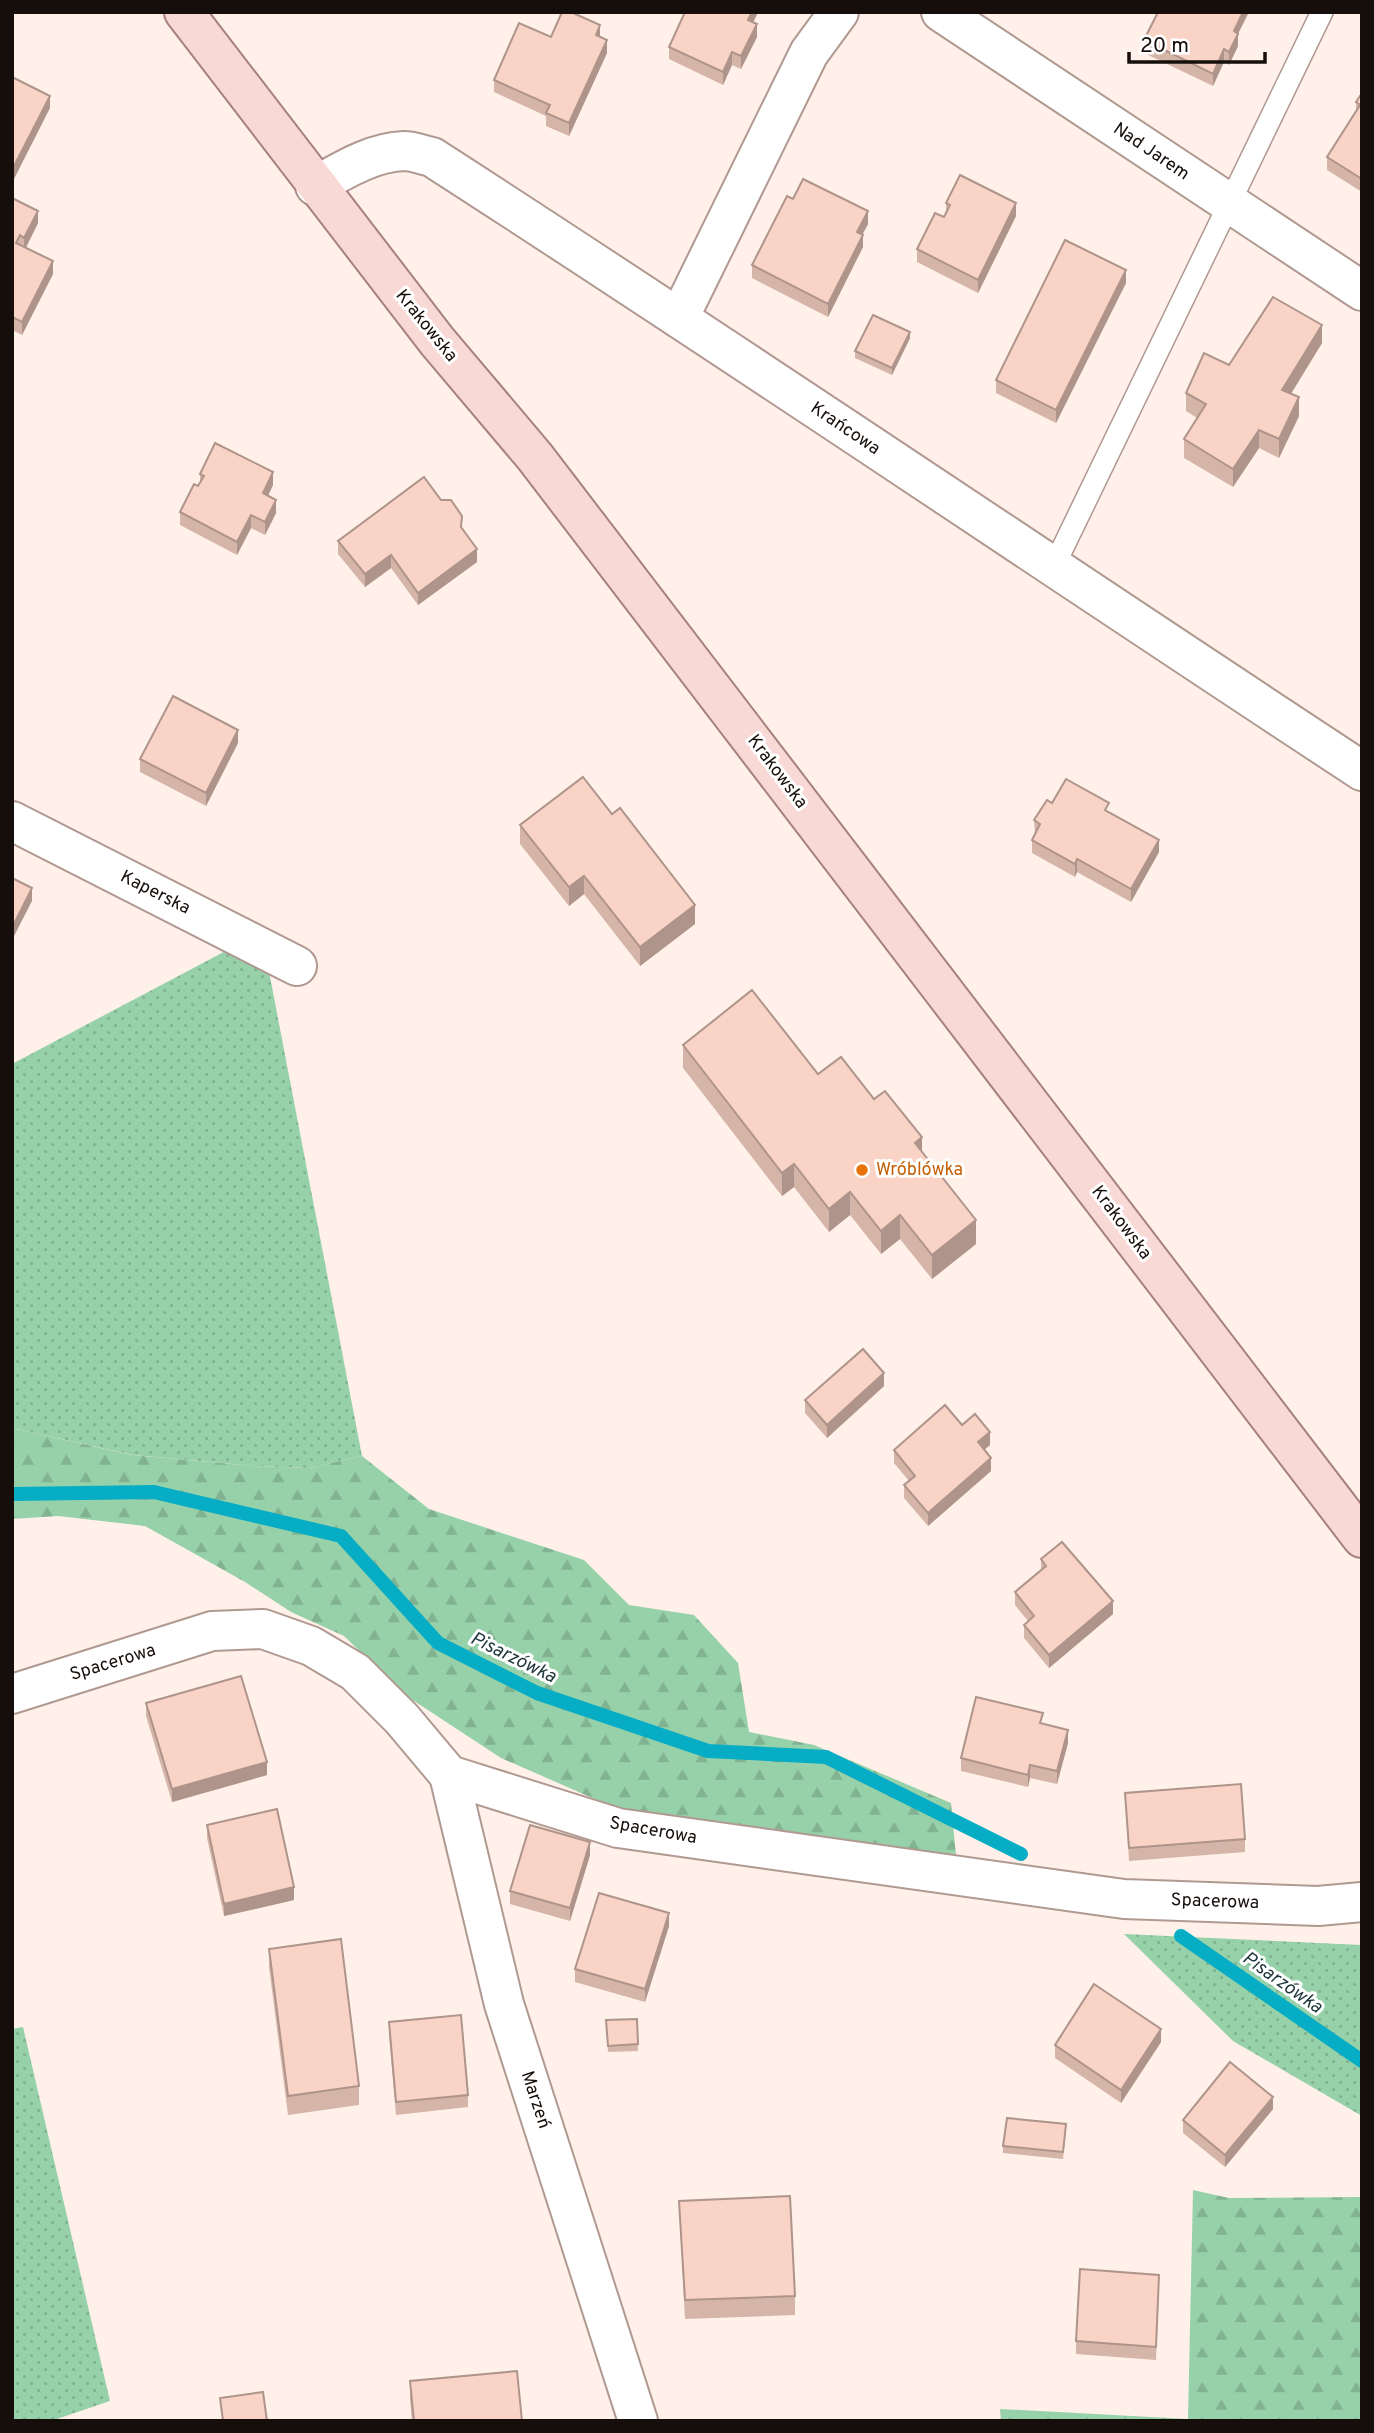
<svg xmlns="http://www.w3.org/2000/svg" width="1374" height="2433" font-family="Overpass,sans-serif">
  <defs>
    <pattern id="grass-dots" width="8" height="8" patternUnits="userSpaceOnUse" patternTransform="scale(1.75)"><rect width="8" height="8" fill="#97d1aa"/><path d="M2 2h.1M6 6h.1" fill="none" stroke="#81b291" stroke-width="1.8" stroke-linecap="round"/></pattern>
    <pattern id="forest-firs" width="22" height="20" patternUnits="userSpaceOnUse" patternTransform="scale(1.75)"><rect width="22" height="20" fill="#97d1aa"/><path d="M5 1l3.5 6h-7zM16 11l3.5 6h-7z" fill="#81b291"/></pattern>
  </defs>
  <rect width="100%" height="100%" fill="#fff0ea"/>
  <g fill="url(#grass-dots)">
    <polygon points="235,946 267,961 362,1456 309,1468 254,1466 133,1455 12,1428 12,1064"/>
    <polygon points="1124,1934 1362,1945 1362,2116 1233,2041"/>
    <polygon points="23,2027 110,2401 51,2421 12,2421 12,2029"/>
  </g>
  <g fill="url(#forest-firs)">
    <polygon points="12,1428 132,1455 254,1466 309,1468 362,1456 429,1509 584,1560 629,1605 694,1615 738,1663 749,1732 814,1745 951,1803 956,1855 613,1807 501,1758 405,1695 344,1636 291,1612 245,1582 145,1526 58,1516 12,1519"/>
    <polygon points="1193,2190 1229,2198 1362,2197 1362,2421 1001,2421 1000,2409 1188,2419"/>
  </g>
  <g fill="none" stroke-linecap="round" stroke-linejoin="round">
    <g stroke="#07adc4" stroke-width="14">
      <polyline points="12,1494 154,1492 341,1536 438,1643 537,1693 708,1751 826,1757 1021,1854"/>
      <polyline points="1181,1936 1362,2061"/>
    </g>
    <defs>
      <polyline id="lane" points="1053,568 1322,12"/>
      <g id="street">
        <polyline points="941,12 1362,291"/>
        <path d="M 315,186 C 342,171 372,152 404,151 C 413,151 423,155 432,157 C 744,358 1051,567 1362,771"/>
        <polyline points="679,318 809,53 839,12"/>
        <polyline points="12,821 297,966"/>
        <polyline points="12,1694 212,1631 263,1629 311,1646 355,1672 402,1719 449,1775 618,1828 1124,1899 1318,1906 1362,1902"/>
        <polyline points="449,1775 504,2004 638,2421"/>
      </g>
      <polyline id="primary" points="184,12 437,341 535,457 1362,1538"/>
    </defs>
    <use href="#lane" stroke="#b09991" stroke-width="24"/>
    <use href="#street" stroke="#b09991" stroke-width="42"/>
    <use href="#primary" stroke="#a6817d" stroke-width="42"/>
    <use href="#lane" stroke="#fff" stroke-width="21"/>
    <use href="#street" stroke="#fff" stroke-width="38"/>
    <use href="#primary" stroke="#f8d9d6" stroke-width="38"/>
  </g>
  <g fill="#d6b5a9">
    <polygon points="685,12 758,12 753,23 757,37 741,69 732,65 723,85 669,59 669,47"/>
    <polygon points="1238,34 1238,46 1229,65 1224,62 1213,86 1144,53 1144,40"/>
    <polygon points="551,37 600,37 607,53 569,136 546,126 546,116 494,92 494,80"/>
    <polygon points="1362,93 1362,192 1327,170 1327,157 1356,112 1356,102"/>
    <polygon points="12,198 38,223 26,248 53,274 22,335 12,330"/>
    <polygon points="793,199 868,224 862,234 863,247 828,317 752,278 752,265"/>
    <polygon points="946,203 1016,216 978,293 917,262 917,249 944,217 946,212"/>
    <polygon points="1126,283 1056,423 996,393 996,380"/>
    <polygon points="910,338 892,375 855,358 855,351"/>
    <polygon points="1322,343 1291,394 1299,416 1279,458 1259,448 1233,487 1184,458 1184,439 1197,418 1186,411 1186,393 1229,365"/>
    <polygon points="200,474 273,485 268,496 276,513 265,535 251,528 237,555 180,525 180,512 200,484"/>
    <polygon points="441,500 462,529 477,562 418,605 391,568 365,587 338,554 338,541"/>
    <polygon points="238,743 206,806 140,772 140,759"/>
    <polygon points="1052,803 1109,812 1159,852 1131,902 1077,872 1075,877 1032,853 1032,840 1035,834 1034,820"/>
    <polygon points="520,825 695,924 640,966 584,894 569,906 520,844"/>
    <polygon points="683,1045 818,1074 874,1099 922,1151 976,1244 932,1279 900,1239 881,1254 850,1215 829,1232 794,1187 782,1196 683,1068"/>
    <polygon points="884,1386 827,1438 805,1413 805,1400"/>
    <polygon points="962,1425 990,1445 984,1450 991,1471 928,1526 904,1498 904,1485 909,1481 894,1463 894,1450"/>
    <polygon points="1041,1559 1113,1614 1049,1668 1024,1638 1024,1625 1028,1621 1015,1605 1015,1592 1041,1571"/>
    <polygon points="146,1703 267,1775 172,1802 146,1716"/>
    <polygon points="1043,1724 1068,1743 1057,1784 1030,1778 1028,1787 961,1771 961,1758"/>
    <polygon points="1125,1793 1245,1839 1245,1852 1129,1861"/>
    <polygon points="207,1825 294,1900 224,1916 207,1838"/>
    <polygon points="590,1855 570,1921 510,1904 510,1891"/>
    <polygon points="669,1926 645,2002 575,1982 575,1969"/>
    <polygon points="269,1949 359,2086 359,2105 288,2115 269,1967"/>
    <polygon points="637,2019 638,2051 608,2052 606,2020"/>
    <polygon points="389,2022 468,2095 468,2107 396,2115 389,2035"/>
    <polygon points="1161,2042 1121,2103 1055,2058 1055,2045"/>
    <polygon points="1273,2109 1225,2167 1183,2133 1183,2120"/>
    <polygon points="1066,2131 1063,2159 1003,2153 1003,2146"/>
    <polygon points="679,2201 795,2296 795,2315 685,2319"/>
    <polygon points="1159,2287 1156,2360 1076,2354 1076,2341"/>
    <polygon points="410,2381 522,2421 412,2421 410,2399"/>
  </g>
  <g fill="#ae948a">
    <polygon points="752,12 758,12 748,33 748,20"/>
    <polygon points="1243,12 1249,12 1238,34 1238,46 1229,65 1229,52 1234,31"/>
    <polygon points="757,24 757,37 741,69 741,56"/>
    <polygon points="600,25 600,38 596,35"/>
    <polygon points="607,40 607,53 569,136 569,123"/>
    <polygon points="1224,49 1224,62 1213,86 1213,74"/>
    <polygon points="732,52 732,65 723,85 723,72"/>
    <polygon points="50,96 50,108 12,183 12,170"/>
    <polygon points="1016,203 1016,216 978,293 978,280"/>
    <polygon points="38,211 38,223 24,251 24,238"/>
    <polygon points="868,211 868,224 857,245 857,232"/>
    <polygon points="863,235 863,247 828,317 828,304"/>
    <polygon points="53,261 53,274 22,335 22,322"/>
    <polygon points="1126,270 1126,283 1056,423 1056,410"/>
    <polygon points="1322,325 1322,343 1282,408 1282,390"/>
    <polygon points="910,332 910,338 892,375 892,368"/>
    <polygon points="1299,397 1299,416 1279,458 1279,439"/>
    <polygon points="1259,430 1259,448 1233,487 1233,469"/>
    <polygon points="273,472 273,485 263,506 263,493"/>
    <polygon points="276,500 276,513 265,535 265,522"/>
    <polygon points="251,515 251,528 237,555 237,542"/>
    <polygon points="477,549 477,562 418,605 418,593"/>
    <polygon points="391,555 391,568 365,587 365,574"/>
    <polygon points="238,730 238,743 206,806 206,793"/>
    <polygon points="1159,840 1159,852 1131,902 1131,889"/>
    <polygon points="1077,859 1077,872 1075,877 1075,864"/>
    <polygon points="584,876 584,894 569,906 569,887"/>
    <polygon points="32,888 32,901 12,940 12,928"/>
    <polygon points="695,905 695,924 640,966 640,947"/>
    <polygon points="922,1137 922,1161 915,1143"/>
    <polygon points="794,1164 794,1187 782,1196 782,1173"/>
    <polygon points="850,1192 850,1215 829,1232 829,1209"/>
    <polygon points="900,1215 900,1239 881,1254 881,1231"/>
    <polygon points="976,1220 976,1244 932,1279 932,1255"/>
    <polygon points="884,1373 884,1386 827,1438 827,1425"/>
    <polygon points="990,1432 990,1445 978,1455 978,1442"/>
    <polygon points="991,1458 991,1471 928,1526 928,1513"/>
    <polygon points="1113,1601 1113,1614 1049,1668 1049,1655"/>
    <polygon points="1068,1730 1068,1743 1057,1784 1057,1771"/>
    <polygon points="267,1762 267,1775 172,1802 172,1789"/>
    <polygon points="1030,1765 1030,1778 1028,1787 1028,1775"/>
    <polygon points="590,1842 590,1855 570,1921 570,1908"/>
    <polygon points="294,1887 294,1900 224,1916 224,1904"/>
    <polygon points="669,1913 669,1926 645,2002 645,1989"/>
    <polygon points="1161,2029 1161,2042 1121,2103 1121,2090"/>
    <polygon points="1273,2097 1273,2109 1225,2167 1225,2155"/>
  </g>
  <g fill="#f9d3c5" stroke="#ae948a" stroke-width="2">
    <polygon points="562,12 571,12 600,25 596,35 607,40 569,123 546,113 550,105 494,80 519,23 551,37"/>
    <polygon points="685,12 752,12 748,20 757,24 741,56 732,52 723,72 669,47"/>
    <polygon points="1158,12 1243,12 1234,31 1238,34 1229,52 1224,49 1213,74 1144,40"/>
    <polygon points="12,77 50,96 12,170"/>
    <polygon points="1362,93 1362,179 1327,157 1360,105 1356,102"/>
    <polygon points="960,175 1016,203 978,280 917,249 935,213 944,217 950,205 946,203"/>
    <polygon points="803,179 868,211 857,232 863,235 828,304 752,265 787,196 793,199"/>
    <polygon points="12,198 38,211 24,238 20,235 16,243 53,261 22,322 12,317"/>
    <polygon points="1065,240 1126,270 1056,410 996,380"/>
    <polygon points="1273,297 1322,325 1282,390 1299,397 1279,439 1259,430 1233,469 1184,439 1206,404 1186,393 1204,353 1229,365"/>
    <polygon points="873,315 910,332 892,368 855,351"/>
    <polygon points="215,443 273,472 263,493 276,500 265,522 251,515 237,542 180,512 194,484 198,486 204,476 200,474"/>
    <polygon points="424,477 441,500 451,500 462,516 461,527 477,549 418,593 391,555 365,574 338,541"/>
    <polygon points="173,696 238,730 206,793 140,759"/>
    <polygon points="583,777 612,814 620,808 695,905 640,947 584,876 569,887 520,825"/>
    <polygon points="1066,779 1109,803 1105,810 1159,840 1131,889 1077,859 1075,864 1032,840 1040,824 1034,820 1047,800 1052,803"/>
    <polygon points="12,878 32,888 12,928"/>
    <polygon points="752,990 818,1074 841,1057 874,1099 885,1091 922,1137 915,1143 976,1220 932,1255 900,1215 881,1231 850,1192 829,1209 794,1164 782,1173 683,1045"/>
    <polygon points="863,1349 884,1373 827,1425 805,1400"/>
    <polygon points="945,1405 962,1425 975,1414 990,1432 978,1442 991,1458 928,1513 904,1485 915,1476 894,1450"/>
    <polygon points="1062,1542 1113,1601 1049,1655 1024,1625 1034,1616 1015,1592 1046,1566 1041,1559"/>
    <polygon points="241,1676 267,1762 172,1789 146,1703"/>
    <polygon points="976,1697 1043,1713 1040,1723 1068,1730 1057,1771 1030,1765 1028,1775 961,1758"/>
    <polygon points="1241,1784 1245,1839 1129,1848 1125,1793"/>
    <polygon points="277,1809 294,1887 224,1904 207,1825"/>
    <polygon points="530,1825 590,1842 570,1908 510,1891"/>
    <polygon points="599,1893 669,1913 645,1989 575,1969"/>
    <polygon points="341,1939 359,2086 288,2096 269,1949"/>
    <polygon points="1094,1984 1161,2029 1121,2090 1055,2045"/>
    <polygon points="461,2015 468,2095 396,2102 389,2022"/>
    <polygon points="637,2019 638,2044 608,2046 606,2020"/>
    <polygon points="1230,2062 1273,2097 1225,2155 1183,2120"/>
    <polygon points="1007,2118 1066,2124 1063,2152 1003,2146"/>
    <polygon points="790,2196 795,2296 685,2300 679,2201"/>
    <polygon points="1080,2269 1159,2275 1156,2347 1076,2341"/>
    <polygon points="517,2371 522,2421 414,2421 410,2381"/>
    <polygon points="263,2392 267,2421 223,2421 220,2398"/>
  </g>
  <circle fill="#e8710a" stroke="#fff" stroke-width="2.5" cx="862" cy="1170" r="7"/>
  <g text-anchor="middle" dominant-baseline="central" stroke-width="6" stroke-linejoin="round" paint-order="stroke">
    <g font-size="18" fill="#160e0b" stroke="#fff">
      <text transform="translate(1151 152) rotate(34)">Nad Jarem</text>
      <text transform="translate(426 326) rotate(51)">Krakowska</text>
      <text transform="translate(845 429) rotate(34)">Krańcowa</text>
      <text transform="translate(777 772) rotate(53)">Krakowska</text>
      <text transform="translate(155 893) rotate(27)">Kaperska</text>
      <text transform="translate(1121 1223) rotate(53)">Krakowska</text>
      <text transform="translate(113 1663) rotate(-17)">Spacerowa</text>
      <text transform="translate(653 1831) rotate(10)">Spacerowa</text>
      <text transform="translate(1215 1902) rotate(2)">Spacerowa</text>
      <text transform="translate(535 2100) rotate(72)">Marzeń</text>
    </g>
    <g font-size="18" fill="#c56008" stroke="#fff" text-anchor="start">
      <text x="876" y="1170">Wróblówka</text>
    </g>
    <g font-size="19" font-style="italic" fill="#21383c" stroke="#fff">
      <text transform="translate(513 1658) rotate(26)">Pisarzówka</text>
      <text transform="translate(1282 1983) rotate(35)">Pisarzówka</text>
    </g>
  </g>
  <rect width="1374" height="2433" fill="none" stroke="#160e0b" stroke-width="28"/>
  <path d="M1129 52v10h136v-10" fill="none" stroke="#160e0b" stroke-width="3.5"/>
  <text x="1140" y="52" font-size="21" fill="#160e0b" stroke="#ffffff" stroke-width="5" paint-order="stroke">20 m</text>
</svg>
